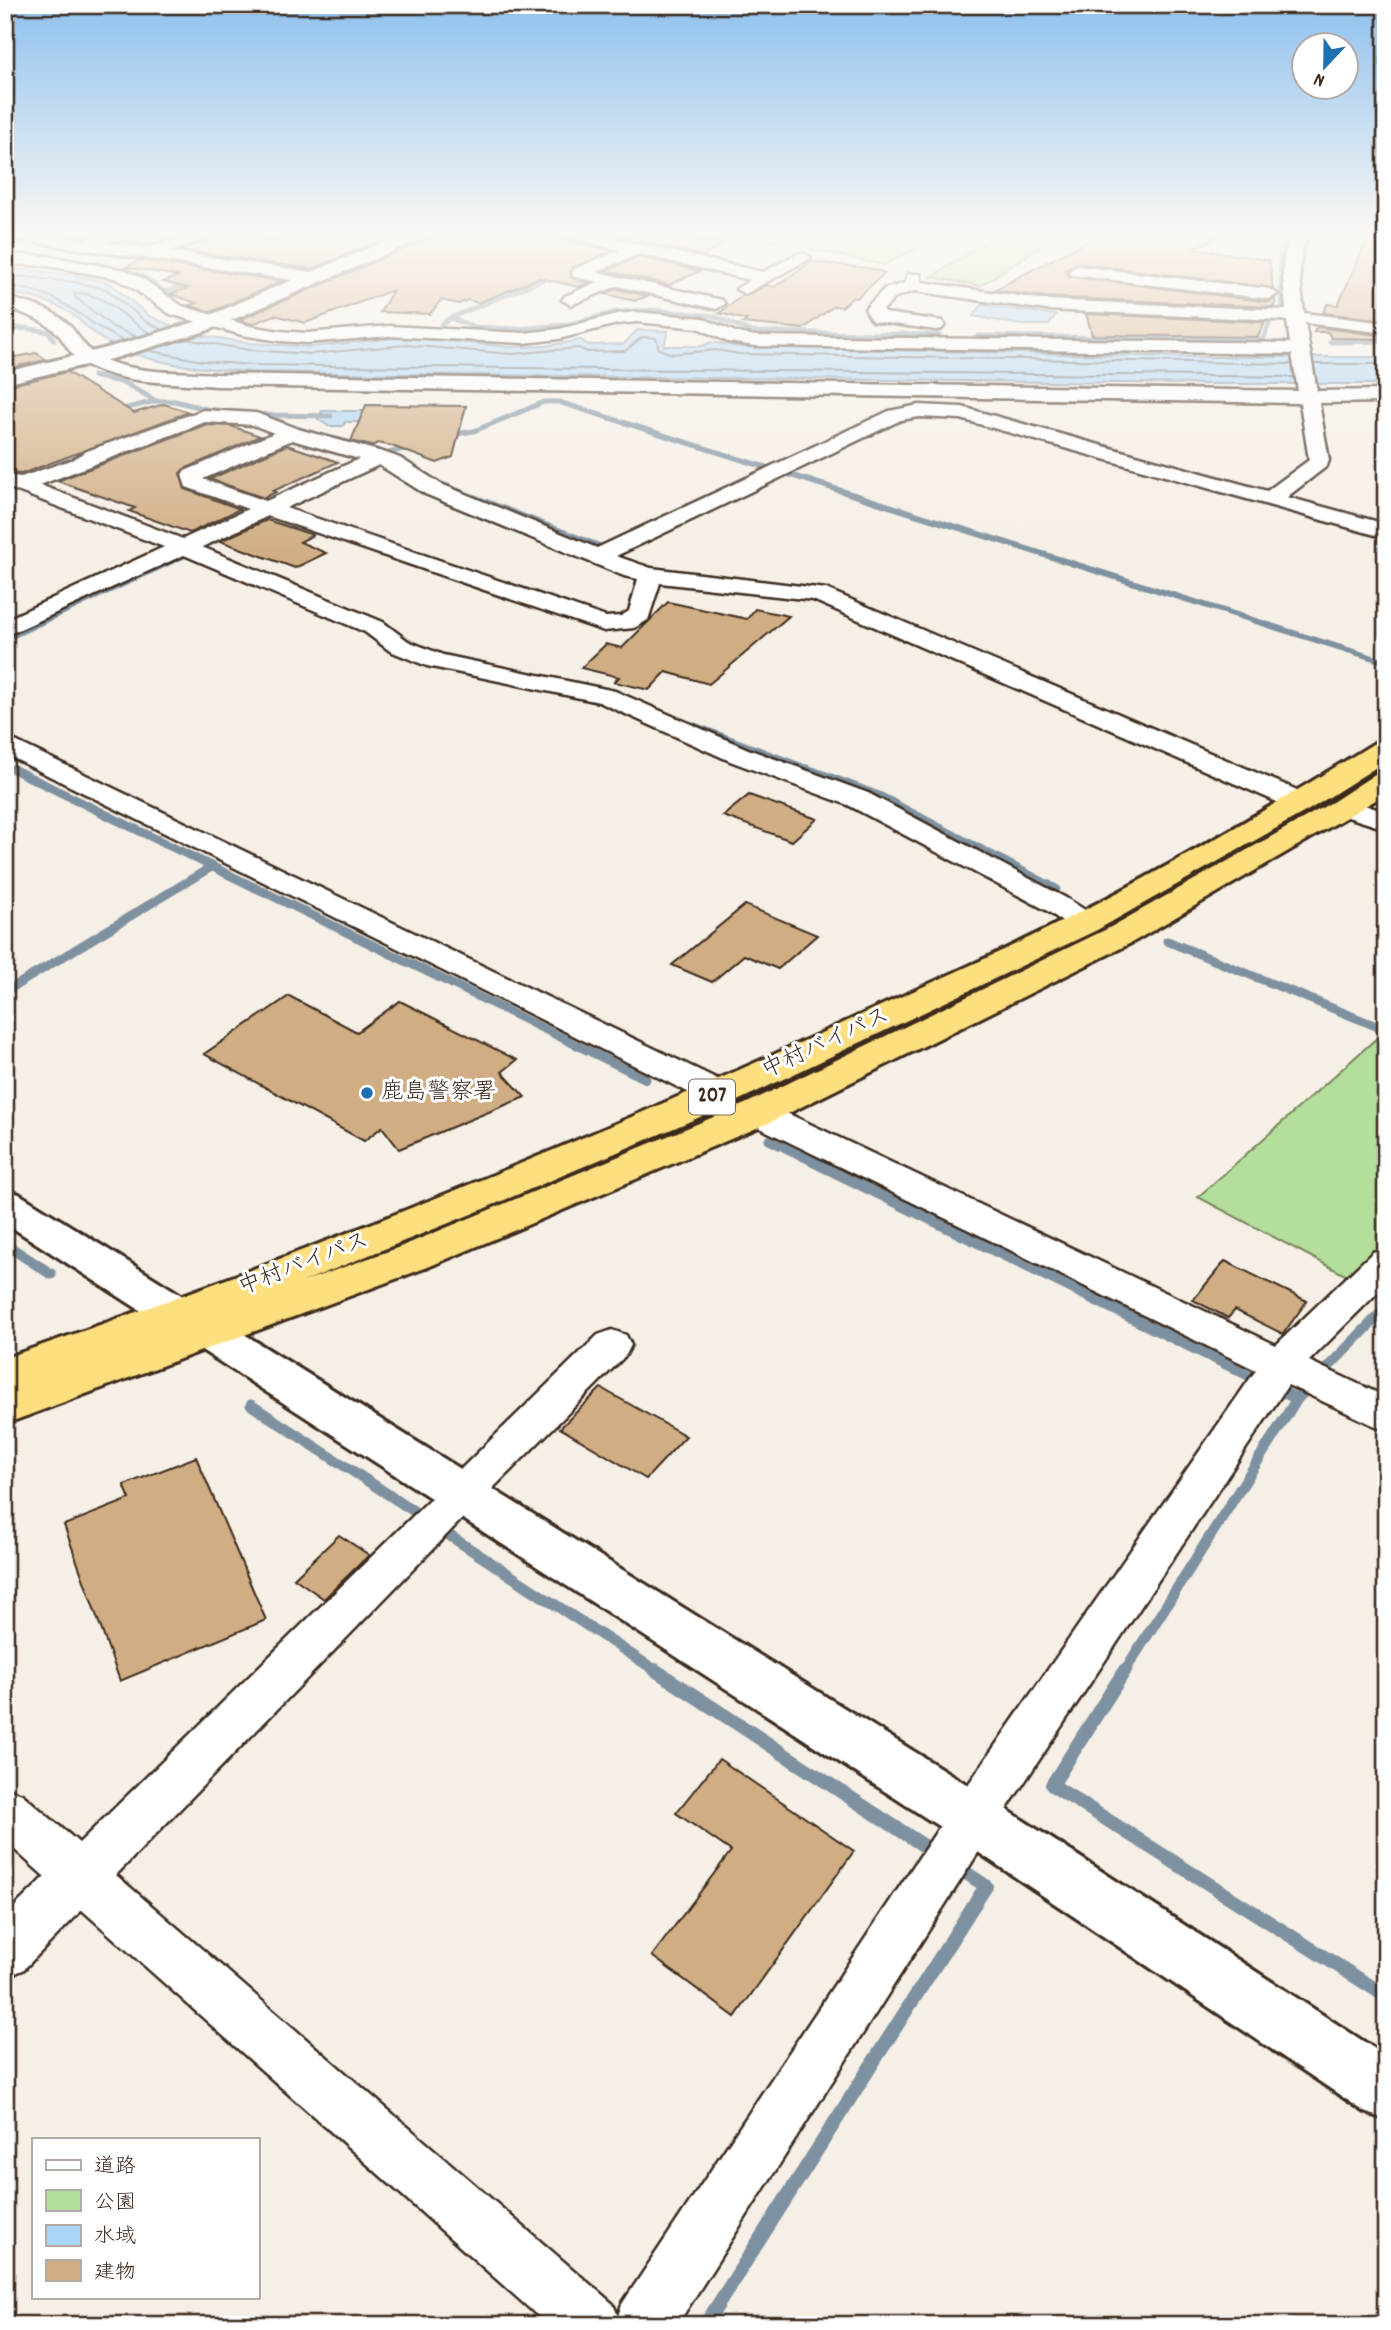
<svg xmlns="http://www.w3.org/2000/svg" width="1391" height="2330" font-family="Dekko,'Klee One',sans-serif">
  <rect width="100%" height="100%" fill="#f6efe6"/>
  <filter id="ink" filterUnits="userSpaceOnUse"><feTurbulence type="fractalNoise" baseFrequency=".0143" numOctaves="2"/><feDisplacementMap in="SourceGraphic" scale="14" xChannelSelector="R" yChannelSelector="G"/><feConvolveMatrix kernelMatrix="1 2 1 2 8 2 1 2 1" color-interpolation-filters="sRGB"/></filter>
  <g filter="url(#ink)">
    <g fill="#b4de9b" stroke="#78845c" stroke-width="2">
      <polygon points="735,233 887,233 929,242 884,265"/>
      <polygon points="1001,233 1061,233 980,286 931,277"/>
      <polygon points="1378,1037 1386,1040 1386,1239 1347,1276 1198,1197"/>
    </g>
    <g fill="#abd5f6" stroke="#7e91a0" stroke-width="2">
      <path d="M 5,268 L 75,275 L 110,283 L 149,316 L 191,334 L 250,343 L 311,347 L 405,337 L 511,347 L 545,346 L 581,340 L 588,345 L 624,344 L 637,330 L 668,331 L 664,346 L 703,346 L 711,342 L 739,347 L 1206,357 L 1386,357 L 1386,384 L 1199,384 L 251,372 C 202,368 149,366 105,341 C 91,333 81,319 67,311 C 48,300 26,296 5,292 Z"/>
      <polygon points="982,305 1056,315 1048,325 1021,325 973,316"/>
      <polygon points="322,411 402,411 399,422 345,422 343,426 328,426 318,419"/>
    </g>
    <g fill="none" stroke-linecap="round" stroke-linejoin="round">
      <g stroke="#686e74" stroke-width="2">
        <polyline points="5,275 74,282 106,289 145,321 163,330"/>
        <path d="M 5,286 C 66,291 76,319 124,341"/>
        <path d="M 137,337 L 113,327 L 75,297 L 74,293 C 106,292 124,319 150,333"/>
        <polyline points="185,339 249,350 311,354 405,345 511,354 578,348 588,352 625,351 642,337 656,338 659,349 672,354 716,350 739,354 1292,364"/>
        <polyline points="147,350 202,361 252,365 1294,377"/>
        <polyline points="1314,364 1386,364"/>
      </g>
      <g stroke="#7e91a0" stroke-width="5">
        <polyline points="5,243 14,240"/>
        <polyline points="600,256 655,233"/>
        <polyline points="41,257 97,264 140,275 165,292 193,282"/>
        <polyline points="450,318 475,327 514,329 567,325 616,312 653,310 713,316 752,332 939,335"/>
        <polyline points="441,325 450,318 554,275"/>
        <polyline points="5,330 25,328 49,332 54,340"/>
        <polyline points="978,336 1263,340 1271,318 1283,319 1280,254 1291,233"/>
        <polyline points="1330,342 1386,341"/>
        <polyline points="93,376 125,383 156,401"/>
        <polyline points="115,411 156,401 175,401 206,409 268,415 331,416"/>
        <path d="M 269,416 C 314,441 371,439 415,468"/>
        <polyline points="449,435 474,431 544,402 559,402 768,468"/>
        <polyline points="389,453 415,446"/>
      </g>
      <g stroke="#7e91a0" stroke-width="6">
        <polyline points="412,466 438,483 599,546"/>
        <polyline points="762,466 1386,662"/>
        <polyline points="5,639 277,512"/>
        <polyline points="678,719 812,770"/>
        <polyline points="5,765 16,770"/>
      </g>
      <g stroke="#7e91a0" stroke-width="9">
        <polyline points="13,769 646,1079"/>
        <polyline points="807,769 881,797 1056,889"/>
        <polyline points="1167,941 1386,1030"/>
        <polyline points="5,992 213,866"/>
        <polyline points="769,1140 816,1163"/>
      </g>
      <g stroke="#7e91a0" stroke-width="11">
        <polyline points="812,1161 1297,1399"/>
        <polyline points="5,1244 51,1274"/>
        <polyline points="251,1405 426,1519"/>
        <polyline points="438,1528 658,1672"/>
        <polyline points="1124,1672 1297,1399 1386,1308"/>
      </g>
      <g stroke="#7e91a0" stroke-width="14">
        <polyline points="655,1670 935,1853"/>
        <polyline points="1125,1670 1052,1785 1386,1996"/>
        <polyline points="705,2325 986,1886 957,1867"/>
      </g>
    </g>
    <g fill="#d0ad83" stroke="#3b2a1e" stroke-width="2">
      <polygon points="131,233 186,233 148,245 118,241 127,239"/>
      <polygon points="221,233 264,233 266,239 272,241 286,233 398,233 312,269 180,250 217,238"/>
      <polygon points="432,233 558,233 562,239 612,251 572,268 572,278 589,283 578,287 539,278 478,303 468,300 459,304 441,300 430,314 380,312 393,290 305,323 275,315 252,324 239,320 427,239"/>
      <polygon points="602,233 661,233 723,244 703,256"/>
      <polygon points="1103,233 1226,233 1193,248 1269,260 1273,288 1077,263 1066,270 1069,276 1269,302 1275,299 1275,304 1273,307 1046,297 994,290"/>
      <polygon points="1365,244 1386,248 1386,320 1323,313 1327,304 1338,305"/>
      <polygon points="639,257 700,271 669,285 606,271"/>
      <polygon points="140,260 282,281 211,312 189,305 197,303 170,294 188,288 163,282 178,276 126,267"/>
      <polygon points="811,262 869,268 885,273 857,298 853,297 842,307 834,306 803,329 743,323 747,320 719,313 742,296 746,296 767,285 774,287"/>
      <polygon points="617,289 648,296 634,301 605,294"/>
      <polygon points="1086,314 1265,322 1258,337 1092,335"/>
      <polygon points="1317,327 1386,336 1386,339 1331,338 1328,332 1314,332"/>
      <polygon points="36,353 47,360 5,369 5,359"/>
      <polygon points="67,372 134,413 164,404 189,412 21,474 5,472 5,386"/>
      <polygon points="366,405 466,406 453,457 437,463 392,446 378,443 372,446 351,441"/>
      <polygon points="205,425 231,426 260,436 184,469 180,473 185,489 240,509 190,533 129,511 135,508 57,481"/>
      <polygon points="287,445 338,462 273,491 276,492 264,498 210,479"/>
      <polygon points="267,520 313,535 300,542 326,553 295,568 220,541"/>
      <polygon points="668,602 747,619 755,609 789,616 709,684 666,672 649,690 614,682 619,677 581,668 606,644 622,648"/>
      <polygon points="749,795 817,819 792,841 723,816"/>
      <polygon points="745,905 817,935 778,969 744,955 712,982 672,965"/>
      <polygon points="289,996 357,1032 400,1001 517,1060 502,1072 525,1097 399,1149 382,1127 364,1141 204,1054"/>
      <polygon points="1225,1261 1307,1301 1283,1334 1235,1310 1228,1318 1193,1300"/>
      <polygon points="601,1388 686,1436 646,1479 560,1428"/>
      <polygon points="196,1457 266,1620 120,1681 64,1525 130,1499 124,1485"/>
      <polygon points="339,1535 369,1555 324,1599 294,1578"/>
      <polygon points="719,1759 854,1851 735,2017 652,1956 731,1851 676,1813"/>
    </g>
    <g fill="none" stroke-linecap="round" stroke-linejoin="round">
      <defs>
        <g id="minor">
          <polygon points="103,233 128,233 126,236 85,249 77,244 79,241"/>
          <polygon points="194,233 218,233 216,236 154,256 142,256 140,253 142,250"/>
          <polygon points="266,233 284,233 273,239 267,237"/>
          <polygon points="561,233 590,233 763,272 797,254 803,253 811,258 745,294 736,289 750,280 639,254 597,272 722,300 725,304 716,309 617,286 571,305 562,300 565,296 598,282 574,277 572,273 574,269 620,250 563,236"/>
          <path d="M 1295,233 L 1311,233 C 1294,257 1301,285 1304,313 L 1386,323 L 1386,333 L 1305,323 L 1317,391 L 1386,390 L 1386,402 L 1319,403 L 1329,460 L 1327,466 L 1287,497 L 1386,524 L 1386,538 L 961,419 L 919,417 L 901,420 L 616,556 L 651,568 L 826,589 L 1311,796 L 1315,802 L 1311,808 L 1301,810 L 1291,808 L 813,600 L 660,583 L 648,620 L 634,628 L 604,631 L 268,516 L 202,547 L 383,622 L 408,641 L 443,655 L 615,691 L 748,749 L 868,793 L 1066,898 L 1096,917 L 1100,923 L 1096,929 C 1075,934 1062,921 1046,910 L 848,805 L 730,761 L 599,702 L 427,666 L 390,651 L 365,632 L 184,555 L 5,636 L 5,620 L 164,547 L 12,489 L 5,486 L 5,475 L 21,477 L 74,459 L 87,451 L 203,410 L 256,413 L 298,429 L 386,453 L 400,458 L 441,484 L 597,548 L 889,411 L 919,405 L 962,407 L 1267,491 L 1309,460 L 1300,403 L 216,386 C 173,382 121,385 83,363 C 71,356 66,344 58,334 C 45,320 23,313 5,307 L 5,297 C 26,302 54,309 69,325 C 78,334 83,346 94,354 C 128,375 177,371 216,374 L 1298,391 L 1292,354 L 755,346 L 728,342 L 698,328 L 637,322 L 617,324 L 559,339 L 524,343 L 389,336 L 307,343 L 280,341 L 242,335 L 170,314 L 130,286 L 114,278 L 48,266 L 5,264 L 5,254 L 48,256 L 125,270 L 142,278 L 182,306 L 250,326 L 280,331 L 307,333 L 389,326 L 524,333 L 559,329 L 617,314 L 637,312 L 702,318 L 738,333 L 755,336 L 1290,343 L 1287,321 L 1279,320 L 1046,310 L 914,291 L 896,297 L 883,310 L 885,313 L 942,321 L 945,325 L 942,329 L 936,330 L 872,321 L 865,309 L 884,289 L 905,283 L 908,274 L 920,274 L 922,282 L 1046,300 L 1286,310 C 1284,284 1277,255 1295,233 ZM 205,422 L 253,425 L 274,433 L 185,471 L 182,475 L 186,487 L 248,509 L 183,539 L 40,485 ZM 292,440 L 359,459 L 266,501 L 203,479 ZM 379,465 L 425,494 L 624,576 L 638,579 L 629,611 L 621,616 L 606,617 L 286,508 Z"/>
          <polygon points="1077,266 1269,289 1278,294 1269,299 1071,275 1069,271"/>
          <polygon points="5,736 732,1086 737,1094 732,1102 720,1105 708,1102 5,754"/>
          <polygon points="1345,799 1386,812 1386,829 1335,813 1331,807 1335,801"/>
          <polygon points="758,1102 770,1105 1276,1345 1373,1252 1386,1248 1386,1284 1309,1361 1386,1397 1386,1431 1288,1385 990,1834 677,2325 548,2325 82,1910 23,1970 5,1977 5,1916 45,1877 5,1841 5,1788 22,1794 79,1843 598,1335 612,1330 626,1335 631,1345 626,1355 458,1523 116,1875 613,2304 618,2316 622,2304 956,1802 1256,1370 746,1121 741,1113 746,1105"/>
        </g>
        <g id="tertiary">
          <polygon points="5,233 44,233 312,272 405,233 429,233 426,237 206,331 115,358 5,384 5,372 103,349 192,323 292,280 8,238 5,238"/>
          <polygon points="5,1190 19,1194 992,1800 1386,2056 1386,2120 1365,2112 954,1836 5,1223"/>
        </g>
        <path id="trunk" d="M 1386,739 L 1386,761 L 1312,808 L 1097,930 L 733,1103 L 474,1213 L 302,1282 L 400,1247 L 745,1104 L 1109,928 L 1334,801 L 1375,774 L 1386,771 L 1386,794 L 1133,942 L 771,1122 L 428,1267 L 5,1424 L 5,1358 C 289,1261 569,1149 841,1024 C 918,988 998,955 1074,915 C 1177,863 1278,803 1376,742 Z"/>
      </defs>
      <use href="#minor" stroke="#3b2a1e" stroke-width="5"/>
      <use href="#tertiary" stroke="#3b2a1e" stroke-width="6"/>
      <use href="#trunk" stroke="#3b2a1e" stroke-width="6"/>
      <use href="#minor" fill="#fff" fill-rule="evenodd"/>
      <use href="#tertiary" fill="#fff" fill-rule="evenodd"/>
      <use href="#trunk" fill="#fedf80" fill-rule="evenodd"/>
    </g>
  </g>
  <linearGradient id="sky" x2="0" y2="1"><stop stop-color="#8fc1ee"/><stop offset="0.42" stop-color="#fbf8f4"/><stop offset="1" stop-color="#fbf8f4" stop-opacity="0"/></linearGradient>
  <rect width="1391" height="559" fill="url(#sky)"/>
  <circle fill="#1f6fb2" stroke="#fff" stroke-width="2.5" cx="367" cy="1093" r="7"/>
  <g text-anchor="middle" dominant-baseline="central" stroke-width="6" stroke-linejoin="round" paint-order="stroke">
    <rect fill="#fff" stroke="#766a62" stroke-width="2" x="689" y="1079.5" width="46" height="35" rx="5"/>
    <g font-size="21" font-weight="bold" fill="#3b2a1e">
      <text x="712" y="1097">207</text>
    </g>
    <g font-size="23" fill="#3b2a1e" stroke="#fff">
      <text transform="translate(826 1044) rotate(-25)">中村バイパス</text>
      <text transform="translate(304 1265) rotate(-21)">中村バイパス</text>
    </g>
    <g font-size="23" fill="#3b2a1e" stroke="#fff" text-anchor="start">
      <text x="381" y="1093">鹿島警察署</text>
    </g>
  </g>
  <rect width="1391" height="2330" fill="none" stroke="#fff" stroke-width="28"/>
  <rect x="14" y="14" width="1363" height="2302" fill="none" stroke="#3b2a1e" stroke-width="2.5" filter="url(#ink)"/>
  <rect x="32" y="2138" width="228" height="161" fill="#ffffff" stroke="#b1aaa5" stroke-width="2"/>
  <rect x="46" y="2160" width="35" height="10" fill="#ffffff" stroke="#b1aaa5" stroke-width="2"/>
  <text x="94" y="2172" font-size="21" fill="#3b2a1e">道路</text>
  <rect x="46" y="2190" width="35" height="21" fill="#b4de9b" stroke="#b1aaa5" stroke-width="2"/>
  <text x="94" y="2208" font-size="21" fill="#3b2a1e">公園</text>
  <rect x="46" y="2225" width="35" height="21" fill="#abd5f6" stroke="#b1aaa5" stroke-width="2"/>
  <text x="94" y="2242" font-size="21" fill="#3b2a1e">水域</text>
  <rect x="46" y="2260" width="35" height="21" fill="#d0ad83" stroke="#b1aaa5" stroke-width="2"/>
  <text x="94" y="2278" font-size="21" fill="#3b2a1e">建物</text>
  <g transform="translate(1325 66) rotate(202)"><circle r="33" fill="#ffffff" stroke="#b1aaa5" stroke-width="2"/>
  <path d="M0-5L12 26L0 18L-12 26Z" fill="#1f6fb2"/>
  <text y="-10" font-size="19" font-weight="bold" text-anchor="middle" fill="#3b2a1e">N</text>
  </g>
</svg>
